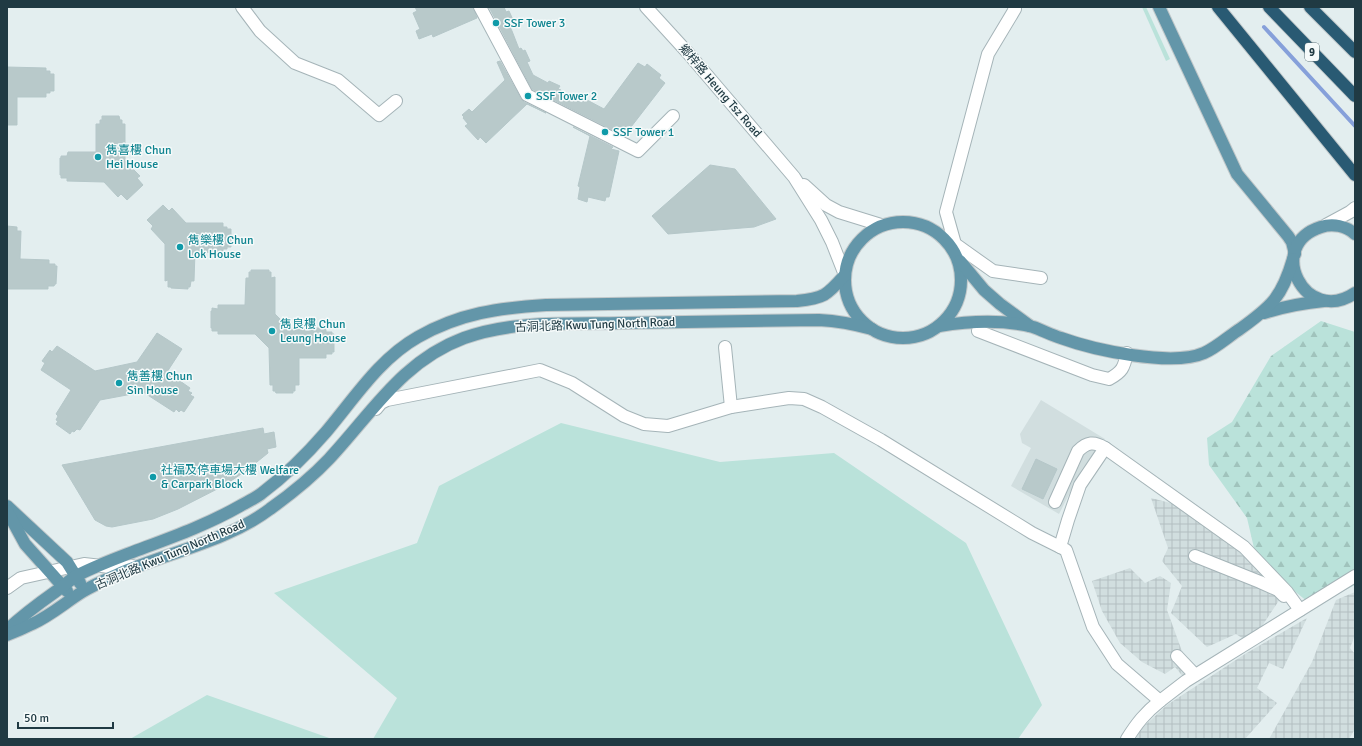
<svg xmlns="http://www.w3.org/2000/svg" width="1362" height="746" font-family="Signika,'Noto Sans SC',sans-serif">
  <defs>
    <pattern id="industrial-grid" width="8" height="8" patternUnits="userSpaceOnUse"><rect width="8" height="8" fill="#d1dedf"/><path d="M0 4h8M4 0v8" fill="none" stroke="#b3bfc1"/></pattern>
    <pattern id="forest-firs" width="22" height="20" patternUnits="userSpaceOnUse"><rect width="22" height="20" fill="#bae2da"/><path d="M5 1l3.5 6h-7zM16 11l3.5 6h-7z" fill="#a0c3bc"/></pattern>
  </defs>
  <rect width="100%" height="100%" fill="#e3eeef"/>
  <polygon fill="#d1dedf" points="1041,400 1105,439 1082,469 1059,514 1011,486 1031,448 1022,443 1020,434"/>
  <g fill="url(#industrial-grid)">
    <polygon points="1151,498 1178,505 1261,568 1280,599 1256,635 1245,640 1236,634 1207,647 1171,613 1182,586 1162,561 1168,548"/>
    <polygon points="1130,568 1145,583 1160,576 1171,583 1167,610 1183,654 1199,669 1185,679 1175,667 1165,674 1142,662 1120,643 1102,611 1092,581"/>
    <polygon points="1355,592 1355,635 1350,648 1355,654 1355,729 1349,739 1269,739 1312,662 1336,600"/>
    <polygon points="1307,618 1283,669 1269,663 1257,688 1277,703 1245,739 1136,739 1140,730 1167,705 1245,654"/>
  </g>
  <g fill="#bae2da">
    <polygon points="1142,7 1146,7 1170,59 1166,61"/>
    <polygon points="561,423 720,462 834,453 966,543 1042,705 1018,739 373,739 397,698 274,593 417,543 439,486"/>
    <polygon points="207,695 332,739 130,739"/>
  </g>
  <polygon fill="url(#forest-firs)" points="1321,321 1355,332 1355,585 1313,606 1257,561 1247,518 1209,465 1207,438 1232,422 1271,356"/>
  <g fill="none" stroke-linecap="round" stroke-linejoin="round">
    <polyline stroke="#86a0da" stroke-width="4" points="1264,27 1355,126"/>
  </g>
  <g fill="#b8c9ca" stroke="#b5c7c9">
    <polygon points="415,7 473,7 477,18 433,37 432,34 419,39 416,31 420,29 413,13 417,11"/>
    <polygon points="489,7 504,7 506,12 509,11 514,22 511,23 512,26 510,27 512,31 519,49 521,48 523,51 525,50 530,61 527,62 533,75 548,83 549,81 560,86 558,89 561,90 560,92 577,102 578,101 582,103 583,101 585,102 587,100 604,109 638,63 645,67 647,64 661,75 659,78 665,83 631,127 629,125 626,130 620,126 619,133 532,89"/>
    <polygon points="500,61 521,99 524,102 546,113 527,104 486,143 480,137 478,140 465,126 468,124 463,118 464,117 462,115 469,109 472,112 505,80 497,62"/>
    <polygon points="7,67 46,68 46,71 50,71 50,74 54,74 54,91 50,91 50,93 46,93 46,97 17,97 17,125 7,125"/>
    <polygon points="102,116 119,116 120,120 122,120 122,124 125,124 125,161 140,176 137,178 143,185 127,200 121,194 118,197 104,182 67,181 67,178 61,178 61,175 60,175 60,158 61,158 61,156 67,156 68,152 96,152 96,124 100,124 100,120 102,120"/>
    <polygon points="573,127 613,147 611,149 619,151 609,197 606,197 605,201 588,197 587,202 578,199 580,187 578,186 590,136"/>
    <polygon points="710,165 735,169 776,219 754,227 668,234 652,216"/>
    <polygon points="163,205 169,211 172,208 186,223 223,223 223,227 227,227 227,229 231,229 231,247 227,247 227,249 223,249 223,253 195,252 194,281 191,281 190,287 188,287 188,289 171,288 171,287 168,287 168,280 165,281 165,244 151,229 153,226 147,220"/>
    <polygon points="7,226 17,227 17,231 21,231 20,259 49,260 49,264 55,264 55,266 57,266 56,284 55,284 54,286 48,286 48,289 7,289"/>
    <polygon points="251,270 269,270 269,272 271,272 271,278 275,277 275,314 289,328 326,328 326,332 332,332 332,334 334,334 334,352 332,352 332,354 326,354 326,358 299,358 299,385 295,385 295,391 293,391 293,393 276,393 275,391 273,391 273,385 270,385 269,348 255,334 218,334 218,331 212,331 212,328 211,328 211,311 212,311 212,308 218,309 218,305 245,305 246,278 249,278 249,272 251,272"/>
    <polygon points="157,333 182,349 167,372 190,388 188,391 192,393 190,395 194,397 184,412 181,410 179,412 176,409 174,412 143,392 100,400 80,430 77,429 74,432 72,431 70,434 56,424 58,421 56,420 58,416 56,414 71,390 41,370 45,363 42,361 50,350 52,352 57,346 95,371 137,362"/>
    <polygon points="263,428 264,434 274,432 276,447 267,449 268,453 247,470 225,485 178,509 153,519 112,527 106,526 95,520 62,465"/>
    <polygon points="1036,459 1057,469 1043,499 1022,489"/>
  </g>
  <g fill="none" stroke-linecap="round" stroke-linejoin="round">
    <defs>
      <g id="minor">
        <polyline points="242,7 260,31 295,63 338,80 379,115 396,101"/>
        <polyline points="480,7 527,95 638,151 673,116"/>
        <polyline points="646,7 688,53 794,177 821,220 832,242 845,275"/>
        <polyline points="1014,7 1015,9 988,54 946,212 955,244 993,271 1041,278"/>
        <polyline points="804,185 826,205 839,212 881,225"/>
        <polyline points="1326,225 1350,212 1355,208"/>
        <path d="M 978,331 L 1092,375 L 1109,379 C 1122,372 1124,368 1127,353"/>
        <polyline points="725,347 731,407"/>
        <path d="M 376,409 L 381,403 L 387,400 L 540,370 L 572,383 L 624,416 L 644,424 L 668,426 L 731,407 L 789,398 L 804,399 L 822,407 L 881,440 L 1032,533 L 1066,550 L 1093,627 L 1117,664 L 1160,701 C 1145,713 1137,723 1127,739"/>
        <path d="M 1055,502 L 1078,451 C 1087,442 1094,441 1105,448"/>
        <polyline points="1060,547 1068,520 1080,485 1105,448 1244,547 1287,592 1300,610"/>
        <polyline points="1195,556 1260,582 1278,590 1284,596"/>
        <polyline points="7,588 21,578 84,564 119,568 132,566"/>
        <polyline points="1177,656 1195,675"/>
        <polyline points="1160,701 1186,681 1355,576"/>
      </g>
      <g id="major">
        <polyline points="1159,7 1237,174 1288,236 1292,242 1295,254"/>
        <circle cx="903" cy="280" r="58"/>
        <path d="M 1355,234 C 1346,226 1333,223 1321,227 C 1264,245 1305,327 1355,293"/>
        <polyline points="960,261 984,290 1000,304 1030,326"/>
        <path d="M 1264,313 C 1283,307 1303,303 1324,301"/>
        <path d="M 939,326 C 970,321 1002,319 1033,327 C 1042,330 1051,335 1061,338 C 1094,350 1172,367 1204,353 C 1216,348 1229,336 1240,329 C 1272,306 1282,297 1293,259"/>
        <polyline points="7,506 67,562 80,583"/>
        <polyline points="7,511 25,544 67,591"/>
        <path d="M 7,630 C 22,616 38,604 55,592 C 62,587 69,581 76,576 C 93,567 112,560 130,553 C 167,539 205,526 240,506 C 247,502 256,498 262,493 C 286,475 307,454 326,432 C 354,399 379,359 418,337 C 460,313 499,308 546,305 L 797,301 C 825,298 827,295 845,275"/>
        <path d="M 7,635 C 15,632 24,628 32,624 C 50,616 66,602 82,592 C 95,584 110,578 123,572 C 171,552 229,540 270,509 C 291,494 312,477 329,459 C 372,413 402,361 464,338 C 514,320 570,324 622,323 C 688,322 754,321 819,320 C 838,321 854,324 872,329"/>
      </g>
      <g id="highway">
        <polyline points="1218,7 1355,175"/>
        <polyline points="1269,7 1355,96"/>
        <polyline points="1310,7 1355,52"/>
      </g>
    </defs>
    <use href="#minor" stroke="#a5b4b8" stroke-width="14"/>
    <use href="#major" stroke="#c1c8ca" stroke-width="14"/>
    <use href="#highway" stroke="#c1c8ca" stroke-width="14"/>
    <use href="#minor" stroke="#fff" stroke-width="12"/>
    <use href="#major" stroke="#6396a9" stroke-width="12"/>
    <use href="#highway" stroke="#295a73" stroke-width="12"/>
  </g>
  <g fill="#0f9aa8" stroke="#f5fafa" stroke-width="1.5">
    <circle cx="496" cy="23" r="4"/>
    <circle cx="528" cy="96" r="4"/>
    <circle cx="605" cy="132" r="4"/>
    <circle cx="98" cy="157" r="4"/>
    <circle cx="180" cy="247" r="4"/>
    <circle cx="272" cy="331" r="4"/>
    <circle cx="119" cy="383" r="4"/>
    <circle cx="153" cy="477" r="4"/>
  </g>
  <g text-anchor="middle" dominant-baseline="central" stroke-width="3" stroke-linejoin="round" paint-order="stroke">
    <rect fill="#f5fafa" stroke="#60747a" stroke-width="1" x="1305" y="43" width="14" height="18" rx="3"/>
    <g font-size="11" font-weight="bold" fill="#203a43">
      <text x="1312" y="52">9</text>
    </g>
    <g font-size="12" fill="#0d838f" stroke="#f5fafa" text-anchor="start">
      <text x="504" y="23">SSF Tower 3</text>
      <text x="536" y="96">SSF Tower 2</text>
      <text x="613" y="132">SSF Tower 1</text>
      <text x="106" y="150">雋喜樓 Chun<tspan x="106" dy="14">Hei House</tspan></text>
      <text x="188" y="240">雋樂樓 Chun<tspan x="188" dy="14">Lok House</tspan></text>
      <text x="280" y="324">雋良樓 Chun<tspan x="280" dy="14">Leung House</tspan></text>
      <text x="127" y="376">雋善樓 Chun<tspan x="127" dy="14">Sin House</tspan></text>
      <text x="161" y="470">社福及停車場大樓 Welfare<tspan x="161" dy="14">&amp; Carpark Block</tspan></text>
    </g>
    <g font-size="12" fill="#203a43" stroke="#f5fafa">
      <text transform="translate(720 91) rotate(49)">鄉梓路 Heung Tsz Road</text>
      <text transform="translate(595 325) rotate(-2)">古洞北路 Kwu Tung North Road</text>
      <text transform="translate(170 555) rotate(-23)">古洞北路 Kwu Tung North Road</text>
    </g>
  </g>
  <rect width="1362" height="746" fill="none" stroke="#203a43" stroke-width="16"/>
  <path d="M18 722v6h95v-6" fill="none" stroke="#203a43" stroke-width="2"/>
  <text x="24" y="722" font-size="12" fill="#203a43" stroke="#f5fafa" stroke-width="3" paint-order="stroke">50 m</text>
</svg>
